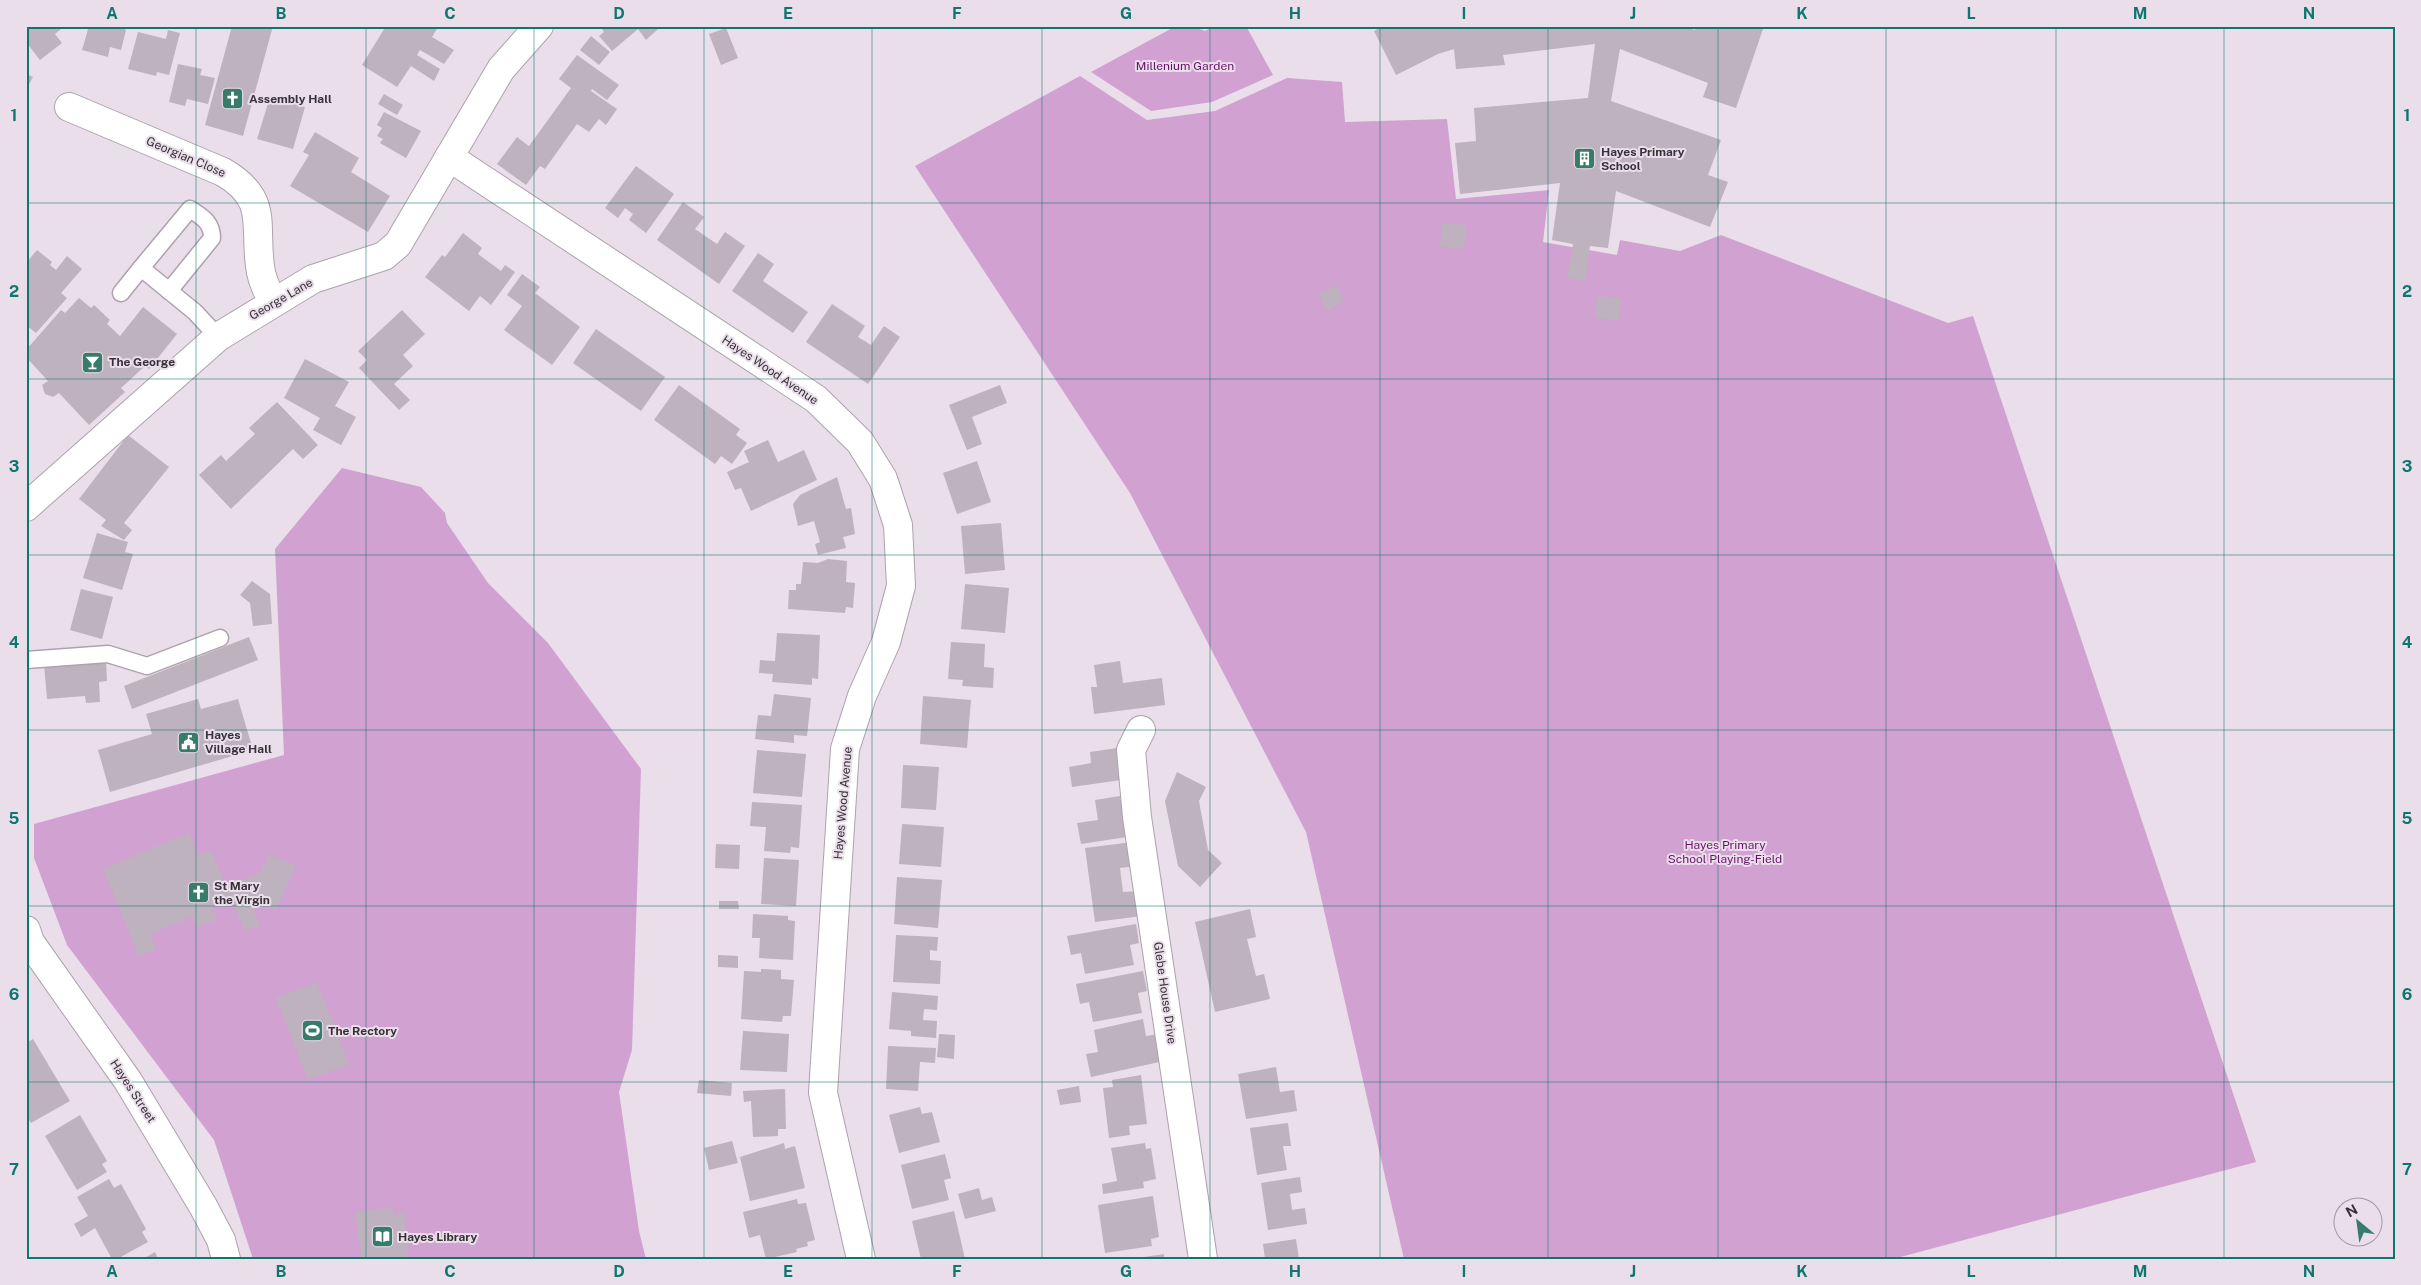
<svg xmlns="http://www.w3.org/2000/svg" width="2421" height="1285" font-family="'Public Sans',sans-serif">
  <rect width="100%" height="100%" fill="#eadeea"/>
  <g fill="#d1a1d2">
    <polygon points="1176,26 1190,26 1205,31 1215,26 1246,26 1273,75 1212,102 1151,111 1091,72"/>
    <polygon points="1080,76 1147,120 1215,111 1287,78 1342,82 1345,122 1447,119 1456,199 1549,190 1543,242 1617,255 1620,240 1680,251 1721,235 1948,323 1973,316 2256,1162 1893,1259 1404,1259 1306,832 1130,493 915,166"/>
    <polygon points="342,468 421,487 445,513 447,523 488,583 548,643 641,769 632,1050 619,1092 639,1231 646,1259 253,1259 214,1140 67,945 34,858 34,824 284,755 275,549"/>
  </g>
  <g fill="#beb2be">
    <polygon points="26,26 59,26 61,29 55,34 62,43 40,60 26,42"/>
    <polygon points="89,26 119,26 126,30 121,50 110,47 108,57 82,50"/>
    <polygon points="232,26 273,26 243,136 205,125"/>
    <polygon points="386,26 438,27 432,37 454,50 444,64 420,50 417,55 440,69 434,81 411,66 397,87 362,65"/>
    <polygon points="600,26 655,26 658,29 646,40 638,29 612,51 599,36 604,32"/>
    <polygon points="1383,26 1684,26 1695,30 1696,26 1764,26 1736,108 1703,97 1708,83 1620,49 1611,101 1721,140 1708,175 1728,182 1710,227 1616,191 1608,248 1590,246 1585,281 1567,278 1573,244 1552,240 1560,183 1460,194 1455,143 1476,141 1474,108 1588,98 1595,44 1503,55 1505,65 1456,69 1454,49 1438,54 1396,75 1374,31"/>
    <polygon points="726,28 738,58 721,65 709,34"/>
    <polygon points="168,30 180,33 169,75 157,72 156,76 128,69 138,32 166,39"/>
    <polygon points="591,36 610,52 599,65 580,50"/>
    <polygon points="577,55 619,85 607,100 592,89 591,91 617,109 606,125 599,119 589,132 577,124 545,169 540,166 526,185 497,164 517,137 529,146 571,88 559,79"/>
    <polygon points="178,64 202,69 200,75 215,78 208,104 187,99 185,106 169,102"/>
    <polygon points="26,74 33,77 26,90"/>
    <polygon points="384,94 403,105 397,115 378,104"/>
    <polygon points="270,97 305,107 293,149 257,139"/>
    <polygon points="384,112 421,131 406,158 380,143 383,139 377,136 382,128 377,125"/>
    <polygon points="315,132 359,158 351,172 390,196 368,232 290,186 309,155 303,152"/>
    <polygon points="636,166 674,194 646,233 629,220 633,214 625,208 618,218 605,208"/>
    <polygon points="683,202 704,217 695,229 717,244 725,232 745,246 719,284 657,240"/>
    <polygon points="1442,223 1466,225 1464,249 1440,246"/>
    <polygon points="463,233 482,248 478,254 501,271 505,265 515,272 491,305 480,296 469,311 425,277 442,255 445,257"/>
    <polygon points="37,250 52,262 50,265 56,270 67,256 82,269 61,293 67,298 36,333 26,325 26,263"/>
    <polygon points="758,253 774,264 763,281 808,312 793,333 732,291"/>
    <polygon points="522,274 540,287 535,293 580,327 552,365 504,330 522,306 507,295"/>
    <polygon points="1336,285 1344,301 1327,311 1318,294"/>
    <polygon points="1597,296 1621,298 1619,320 1595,318"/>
    <polygon points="79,298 91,308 94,305 110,320 107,324 120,336 143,307 177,334 149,369 145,366 121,388 125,392 89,425 59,393 53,397 45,394 42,385 48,381 26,357 26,350 61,310 65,313"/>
    <polygon points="832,304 865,326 858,337 871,345 884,326 900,337 868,384 806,342"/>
    <polygon points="402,310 425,334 403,355 413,366 394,384 410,400 399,410 359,368 367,360 358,351"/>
    <polygon points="596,329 665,377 641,411 573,363"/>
    <polygon points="305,359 349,382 335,406 356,417 341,445 313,430 320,418 284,398"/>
    <polygon points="679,385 740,429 736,435 747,443 732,464 721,456 715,464 654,420"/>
    <polygon points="1000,385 1007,403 972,417 982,444 967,450 949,405"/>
    <polygon points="277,402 318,445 303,459 293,449 231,509 199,475 221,455 226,461 255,434 249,428"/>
    <polygon points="128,435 169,467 124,523 132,530 124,540 101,526 106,520 79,499"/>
    <polygon points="768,440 778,462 804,450 817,480 751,511 741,488 735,490 727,472 749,462 744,451"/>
    <polygon points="977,461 991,502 957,514 943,473"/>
    <polygon points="837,477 846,509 851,508 855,534 843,537 846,548 818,555 815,544 820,542 814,521 798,526 793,504 800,495"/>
    <polygon points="1001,523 1005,570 965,574 961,526"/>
    <polygon points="97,533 128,542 125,552 133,554 122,590 83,578"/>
    <polygon points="828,559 847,561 846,582 855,583 853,608 846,607 845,613 788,609 789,590 796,590 796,584 801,584 803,562 818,563"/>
    <polygon points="252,581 270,594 272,624 253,626 250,603 240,595"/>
    <polygon points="965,584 1009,588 1005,633 961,629"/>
    <polygon points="81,589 113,597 102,639 70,630"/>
    <polygon points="777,633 820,635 818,679 812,678 812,685 772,682 773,674 759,673 760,660 775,661"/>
    <polygon points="249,637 258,660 132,709 124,686"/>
    <polygon points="951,642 985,644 984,667 994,668 993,688 962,686 963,680 948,679"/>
    <polygon points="106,660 107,681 99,682 100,702 86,703 85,696 47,699 44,664"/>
    <polygon points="1120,661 1123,683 1162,678 1165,705 1094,714 1091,687 1097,687 1094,665"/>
    <polygon points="774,694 811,698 807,736 794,735 794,743 755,739 758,715 771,716"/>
    <polygon points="923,696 971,700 967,748 920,744"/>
    <polygon points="198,699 201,709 238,699 253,750 110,792 98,750 152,734 146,714"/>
    <polygon points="1117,748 1121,780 1072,787 1069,767 1091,763 1090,752"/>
    <polygon points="757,750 806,754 802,797 753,793"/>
    <polygon points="903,765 939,767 936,810 901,808"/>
    <polygon points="1177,772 1206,787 1199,801 1208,850 1222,863 1200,887 1178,866 1165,801"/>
    <polygon points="1120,796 1127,837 1081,844 1077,823 1098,820 1095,800"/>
    <polygon points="752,802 802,805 799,848 791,847 790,853 764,851 766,827 750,826"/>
    <polygon points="902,824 944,827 941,867 899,864"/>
    <polygon points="189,833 198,855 211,850 226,887 261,872 269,854 296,866 276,910 264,905 253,910 260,925 245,931 232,899 212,908 217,919 196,928 192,916 150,934 156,949 139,956 103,869"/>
    <polygon points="1133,842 1136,866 1120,868 1123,892 1139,891 1142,916 1095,922 1085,848"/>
    <polygon points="716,844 740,845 739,869 715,868"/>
    <polygon points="764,858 799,860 796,906 761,904"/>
    <polygon points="897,877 942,880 938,928 894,924"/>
    <polygon points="719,901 738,901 739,909 719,909"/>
    <polygon points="1250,909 1256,937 1247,939 1256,976 1264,974 1270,999 1215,1012 1195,922"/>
    <polygon points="753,914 788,916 788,920 795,921 793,960 759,958 760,938 752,938"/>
    <polygon points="1136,924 1139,943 1130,945 1134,965 1085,974 1081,953 1071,955 1067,936"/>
    <polygon points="896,935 938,937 937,951 930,950 930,960 941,961 940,984 893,982"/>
    <polygon points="718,955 738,956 738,968 718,967"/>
    <polygon points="761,969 781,970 781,979 794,980 791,1016 783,1016 782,1022 741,1019 744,971 761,972"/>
    <polygon points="1143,971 1147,991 1138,993 1142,1013 1093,1022 1089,1002 1080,1004 1076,984"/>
    <polygon points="317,982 349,1064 308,1080 276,998"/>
    <polygon points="892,992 938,996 937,1010 924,1009 923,1020 937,1021 936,1038 911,1036 911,1031 889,1029"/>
    <polygon points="1143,1019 1146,1036 1158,1034 1164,1061 1091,1077 1086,1054 1098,1052 1094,1030"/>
    <polygon points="743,1031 789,1034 787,1072 740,1070"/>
    <polygon points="939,1034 955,1035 954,1059 937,1057"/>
    <polygon points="33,1039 70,1101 31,1123 26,1116 26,1043"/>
    <polygon points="888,1046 936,1048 935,1063 920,1062 918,1091 886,1089"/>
    <polygon points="1276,1067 1280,1092 1294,1090 1297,1111 1246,1119 1238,1074"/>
    <polygon points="1141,1075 1147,1124 1129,1126 1130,1135 1109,1138 1103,1088 1113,1087 1112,1080"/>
    <polygon points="699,1080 732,1083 731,1096 697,1093"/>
    <polygon points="1079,1086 1081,1102 1060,1105 1057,1090"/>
    <polygon points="785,1089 786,1129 778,1129 778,1136 753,1137 751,1101 744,1102 743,1091"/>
    <polygon points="920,1107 922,1114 932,1112 940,1142 899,1153 889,1115"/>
    <polygon points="80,1115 107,1161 102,1164 107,1172 77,1190 45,1136"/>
    <polygon points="1288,1123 1291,1146 1283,1146 1287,1170 1257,1175 1250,1128"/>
    <polygon points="732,1141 738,1163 709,1170 704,1148"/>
    <polygon points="784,1143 785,1149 795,1146 805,1188 750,1201 740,1157"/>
    <polygon points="1145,1143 1146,1149 1151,1148 1156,1179 1143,1182 1144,1188 1103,1194 1102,1184 1117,1181 1111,1148"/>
    <polygon points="945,1154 951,1178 944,1180 949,1200 912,1209 901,1165"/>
    <polygon points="1300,1177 1302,1192 1290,1194 1292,1210 1305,1208 1307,1224 1268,1230 1261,1183"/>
    <polygon points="109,1179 114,1188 121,1184 146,1229 142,1232 148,1242 117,1259 112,1259 95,1228 81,1237 74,1224 88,1216 77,1197"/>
    <polygon points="979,1188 982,1200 992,1197 996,1211 965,1219 958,1194"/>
    <polygon points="1153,1196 1159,1237 1151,1239 1152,1246 1105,1253 1098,1205"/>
    <polygon points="797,1199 798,1204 806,1203 815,1240 807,1242 808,1246 796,1249 797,1252 766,1259 760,1235 749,1238 743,1212"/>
    <polygon points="392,1207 394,1215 404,1213 409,1259 361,1259 355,1212"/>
    <polygon points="954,1211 965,1259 921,1259 912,1221"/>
    <polygon points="1296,1239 1299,1259 1265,1259 1263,1244"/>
    <polygon points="155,1252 158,1259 143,1259"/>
    <polygon points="1164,1254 1164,1259 1139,1259 1138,1258"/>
  </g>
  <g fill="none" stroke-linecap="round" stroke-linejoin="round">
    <defs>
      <g id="lane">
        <path d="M 141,268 L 190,209 C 202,217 212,222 212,238 L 169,291"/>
        <polyline points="121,293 141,268 195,312 218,337"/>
        <polyline points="26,660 108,654 147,666 220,638"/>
      </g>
      <g id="street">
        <path d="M 69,107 L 223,172 C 269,199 254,223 260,266 C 261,278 267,291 273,302"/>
        <polyline points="449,157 816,399 860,442 883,479 898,525 901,586 886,642 862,696 845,749 823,1093 861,1259"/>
        <polyline points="26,507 218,337 313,279 384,256 398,244 501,69 539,26"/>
        <polyline points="1141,730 1131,750 1137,817 1203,1259"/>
      </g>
      <polyline id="secondary" points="26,930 30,942 128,1081 203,1206 221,1240 226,1259"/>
    </defs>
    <use href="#lane" stroke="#ada2ad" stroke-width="19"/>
    <use href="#street" stroke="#ada2ad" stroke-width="30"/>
    <use href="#secondary" stroke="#ada2ad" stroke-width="30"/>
    <use href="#lane" stroke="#fff" stroke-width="16"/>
    <use href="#street" stroke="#fff" stroke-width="28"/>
    <use href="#secondary" stroke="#fff" stroke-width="28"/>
  </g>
  <path fill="none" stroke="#0f766e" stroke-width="1" stroke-opacity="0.55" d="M 196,26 L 196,1259M 366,26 L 366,1259M 534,26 L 534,1259M 704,26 L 704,1259M 872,26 L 872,1259M 1042,26 L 1042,1259M 1210,26 L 1210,1259M 1380,26 L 1380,1259M 1548,26 L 1548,1259M 1718,26 L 1718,1259M 1886,26 L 1886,1259M 2056,26 L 2056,1259M 2224,26 L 2224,1259M 26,203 L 2395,203M 26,379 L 2395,379M 26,555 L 2395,555M 26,730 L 2395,730M 26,906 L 2395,906M 26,1082 L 2395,1082"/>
  <defs>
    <symbol id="church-square" viewBox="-11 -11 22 22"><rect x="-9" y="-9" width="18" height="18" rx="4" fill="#397b6b" stroke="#eadeea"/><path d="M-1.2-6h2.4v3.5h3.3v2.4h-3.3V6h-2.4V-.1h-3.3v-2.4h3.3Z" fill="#fff"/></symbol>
    <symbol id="building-square" viewBox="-11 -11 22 22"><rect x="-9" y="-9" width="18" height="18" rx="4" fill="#397b6b" stroke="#eadeea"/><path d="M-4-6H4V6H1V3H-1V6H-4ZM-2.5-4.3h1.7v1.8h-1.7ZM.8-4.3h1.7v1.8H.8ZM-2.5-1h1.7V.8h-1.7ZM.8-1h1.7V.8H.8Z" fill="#fff"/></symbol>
    <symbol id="bar-square" viewBox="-11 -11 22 22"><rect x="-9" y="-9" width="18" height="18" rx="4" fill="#397b6b" stroke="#eadeea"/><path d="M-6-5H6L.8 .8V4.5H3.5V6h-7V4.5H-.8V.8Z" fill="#fff"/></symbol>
    <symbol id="civic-square" viewBox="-11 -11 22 22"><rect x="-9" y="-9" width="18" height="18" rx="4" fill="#397b6b" stroke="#eadeea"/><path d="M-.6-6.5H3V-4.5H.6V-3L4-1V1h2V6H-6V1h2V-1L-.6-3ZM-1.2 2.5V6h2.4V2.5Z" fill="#fff"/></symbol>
    <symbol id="stadium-square" viewBox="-11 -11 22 22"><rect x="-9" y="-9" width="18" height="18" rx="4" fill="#397b6b" stroke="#eadeea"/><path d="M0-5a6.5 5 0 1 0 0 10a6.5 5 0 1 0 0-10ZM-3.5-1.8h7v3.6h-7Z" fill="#fff"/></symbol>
    <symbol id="library-square" viewBox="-11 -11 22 22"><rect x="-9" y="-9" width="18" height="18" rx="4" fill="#397b6b" stroke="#eadeea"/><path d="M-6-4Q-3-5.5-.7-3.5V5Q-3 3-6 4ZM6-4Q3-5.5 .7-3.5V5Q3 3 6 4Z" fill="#fff"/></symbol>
  </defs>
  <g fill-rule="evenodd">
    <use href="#church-square" x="220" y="86" width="25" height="25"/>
    <use href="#building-square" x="1572" y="146" width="25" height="25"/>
    <use href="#bar-square" x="80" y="350" width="25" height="25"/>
    <use href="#civic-square" x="176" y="730" width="25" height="25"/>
    <use href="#church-square" x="186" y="880" width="25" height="25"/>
    <use href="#stadium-square" x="300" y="1018" width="25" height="25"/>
    <use href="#library-square" x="370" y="1224" width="25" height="25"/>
  </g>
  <g text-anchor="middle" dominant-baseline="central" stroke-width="4" stroke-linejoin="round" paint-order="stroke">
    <g font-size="12" fill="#68126c" stroke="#eadeea">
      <text x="1185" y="66">Millenium Garden</text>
      <text x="1725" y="845">Hayes Primary<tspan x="1725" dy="14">School Playing-Field</tspan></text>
    </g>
    <g font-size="12" font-weight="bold" fill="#363236" stroke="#eadeea" text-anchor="start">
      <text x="249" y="99">Assembly Hall</text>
      <text x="1601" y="152">Hayes Primary<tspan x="1601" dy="14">School</tspan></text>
      <text x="109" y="362">The George</text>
      <text x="205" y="735">Hayes<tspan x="205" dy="14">Village Hall</tspan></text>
      <text x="214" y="886">St Mary<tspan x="214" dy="14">the Virgin</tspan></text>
      <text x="328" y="1031">The Rectory</text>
      <text x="398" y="1237">Hayes Library</text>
    </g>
    <g font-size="12" fill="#363236" stroke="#eadeea">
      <text transform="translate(186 157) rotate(23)">Georgian Close</text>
      <text transform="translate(281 299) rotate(-30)">George Lane</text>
      <text transform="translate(770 370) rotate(34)">Hayes Wood Avenue</text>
      <text transform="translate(843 803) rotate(-85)">Hayes Wood Avenue</text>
      <text transform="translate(1165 993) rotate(82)">Glebe House Drive</text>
      <text transform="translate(133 1091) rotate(57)">Hayes Street</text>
    </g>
  </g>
  <rect width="2421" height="1285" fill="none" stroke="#eadeea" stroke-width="55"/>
  <g transform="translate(2358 1222) rotate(331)"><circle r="24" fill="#eadeea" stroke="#a299a2"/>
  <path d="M0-4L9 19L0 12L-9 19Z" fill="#397b6b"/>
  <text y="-8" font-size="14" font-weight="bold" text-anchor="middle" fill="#363236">N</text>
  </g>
  <rect x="28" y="28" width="2366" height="1230" fill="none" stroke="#0f766e" stroke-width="2"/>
  <g font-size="16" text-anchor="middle" font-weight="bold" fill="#0f766e">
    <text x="112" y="19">A</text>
    <text x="281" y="19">B</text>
    <text x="450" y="19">C</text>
    <text x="619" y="19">D</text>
    <text x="788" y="19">E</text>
    <text x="957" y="19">F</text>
    <text x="1126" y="19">G</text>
    <text x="1295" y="19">H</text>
    <text x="1464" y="19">I</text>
    <text x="1633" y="19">J</text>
    <text x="1802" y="19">K</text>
    <text x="1971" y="19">L</text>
    <text x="2140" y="19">M</text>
    <text x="2309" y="19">N</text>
    <text x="14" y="121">1</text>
    <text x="2407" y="121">1</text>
    <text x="14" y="297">2</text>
    <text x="2407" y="297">2</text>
    <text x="14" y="472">3</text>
    <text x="2407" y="472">3</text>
    <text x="14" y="648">4</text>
    <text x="2407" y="648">4</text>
    <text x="14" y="824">5</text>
    <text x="2407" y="824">5</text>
    <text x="14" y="1000">6</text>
    <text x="2407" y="1000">6</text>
    <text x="14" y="1175">7</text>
    <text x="2407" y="1175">7</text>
    <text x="112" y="1277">A</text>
    <text x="281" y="1277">B</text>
    <text x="450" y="1277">C</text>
    <text x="619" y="1277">D</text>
    <text x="788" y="1277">E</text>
    <text x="957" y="1277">F</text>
    <text x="1126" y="1277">G</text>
    <text x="1295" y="1277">H</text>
    <text x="1464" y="1277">I</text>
    <text x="1633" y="1277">J</text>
    <text x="1802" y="1277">K</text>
    <text x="1971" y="1277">L</text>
    <text x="2140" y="1277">M</text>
    <text x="2309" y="1277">N</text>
  </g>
</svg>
